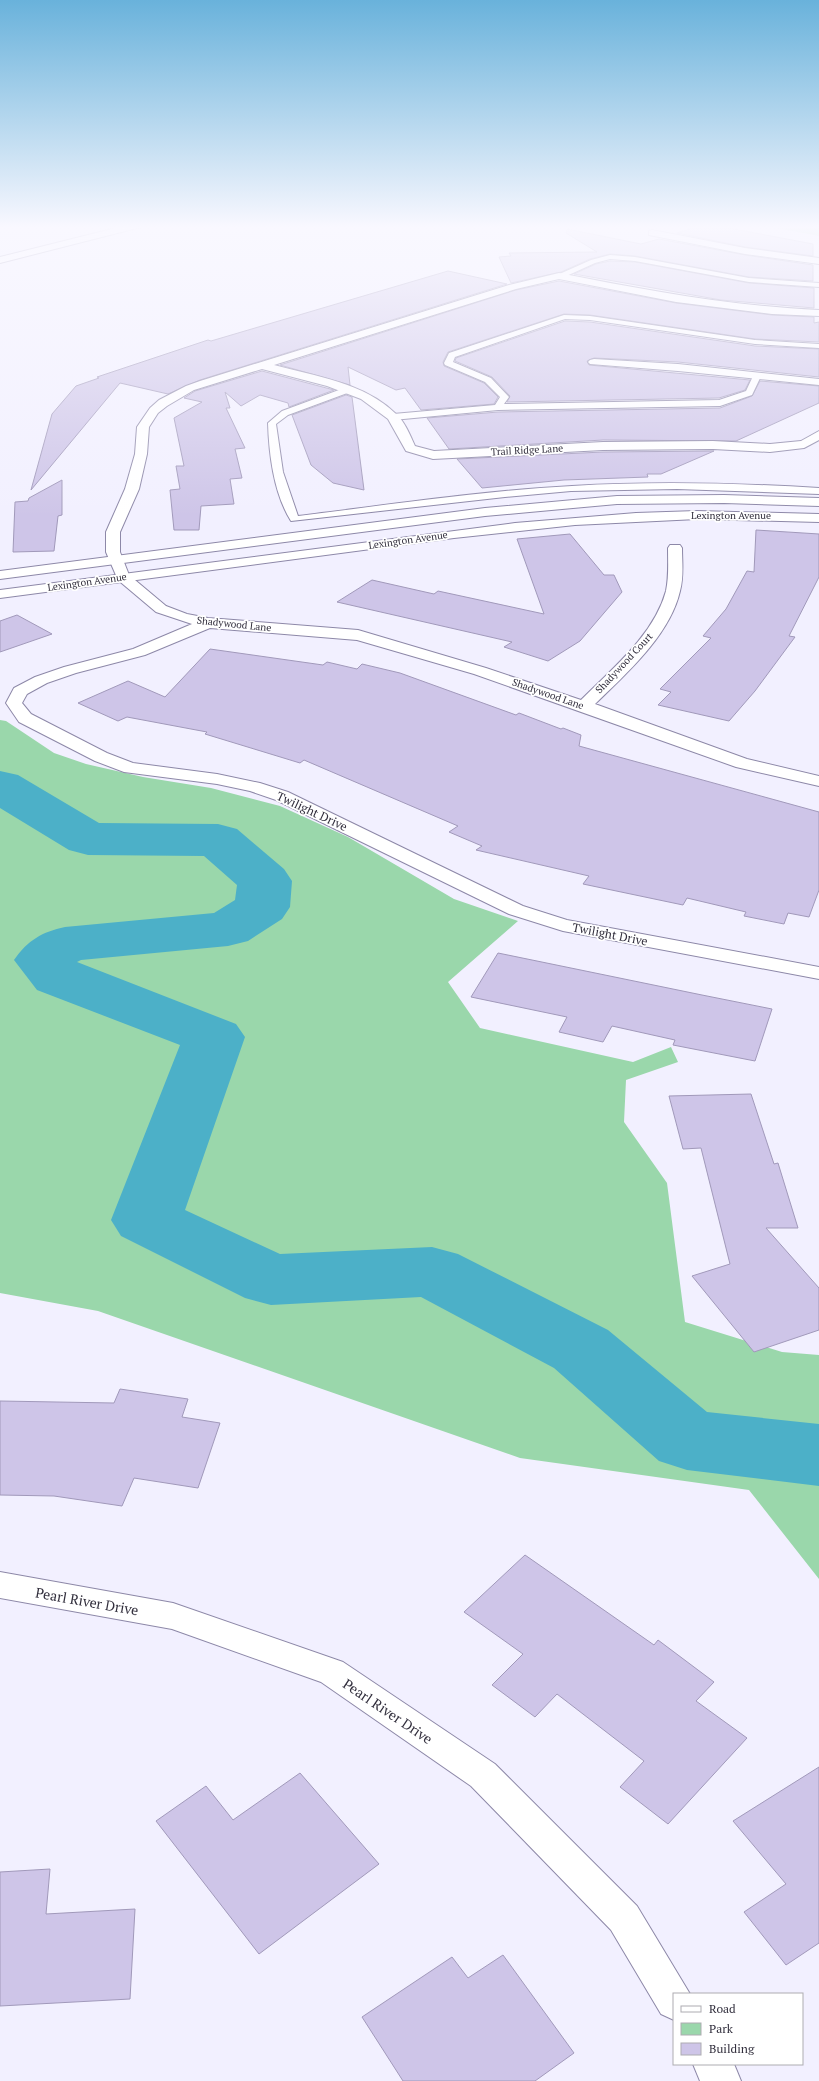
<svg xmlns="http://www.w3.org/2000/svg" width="819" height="2081" font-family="'PT Serif',serif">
  <rect width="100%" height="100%" fill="#f2f0ff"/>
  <g fill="#9ad7ab">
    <polygon points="760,225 819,225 819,236"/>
    <polygon points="0,720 6,721 54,753 86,764 143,777 211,788 280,806 348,837 454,899 518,921 448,982 480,1028 633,1062 671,1047 678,1062 626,1080 624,1122 667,1183 685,1322 782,1352 819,1355 819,1579 749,1490 520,1458 98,1311 0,1293"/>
  </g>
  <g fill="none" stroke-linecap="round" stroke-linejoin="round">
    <path fill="#4cb0c8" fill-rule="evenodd" d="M 0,771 L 18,775 L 99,823 L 218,824 L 237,829 L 284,869 L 292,881 L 290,907 L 282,919 L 248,941 L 228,946 L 81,960 L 77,962 L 236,1024 L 245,1037 L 185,1210 L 280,1254 L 432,1247 L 458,1254 L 608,1330 L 707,1412 L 819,1424 L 819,1486 L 687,1470 L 659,1461 L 554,1368 L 421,1297 L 271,1305 L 245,1298 L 121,1236 L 111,1220 L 180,1045 L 37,990 L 14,960 C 28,940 42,932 65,927 L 214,913 L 235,900 L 237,885 L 204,856 L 88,855 L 69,850 L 0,808 Z"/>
  </g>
  <g fill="#cec5e8" stroke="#a199ba">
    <polygon points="704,225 713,225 813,244 813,256 745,247 677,233"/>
    <polygon points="567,229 641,244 659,239 745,255 813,265 813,281 749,277 635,256 610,254 590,259 561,272 511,283 499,257 511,256 509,253 597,252 566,233"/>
    <polygon points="610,261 635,262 749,283 814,288 814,308 721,300 574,274 596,264"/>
    <polygon points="448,271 507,284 200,380 168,394 120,383 31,490 52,414 76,386 99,378 97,377 208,340 211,341"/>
    <polygon points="559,281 676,303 772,315 814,317 814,323 819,322 819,342 755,339 590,315 564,314 448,352 443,362 444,366 484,383 498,397 494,404 421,410 405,388 396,390 348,367 350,385 280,365 516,290"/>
    <polygon points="565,321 590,322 755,346 819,349 819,377 678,362 594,358 587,361 589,365 750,380 745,390 719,398 507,402 510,396 492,377 455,361 456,358"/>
    <polygon points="262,371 334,390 289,407 288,403 260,395 241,406 225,392 230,408 226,408 245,448 235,449 242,478 230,479 234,504 201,506 199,530 174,530 170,490 180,489 176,466 184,466 174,418 202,402 184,398 195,391"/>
    <polygon points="760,381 819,386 819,403 736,441 603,440 449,449 427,418 498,412 720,408 752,396"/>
    <polygon points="346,395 352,397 364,490 333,483 311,465 292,415"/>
    <polygon points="714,451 661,474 647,474 648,477 564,480 482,488 457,459 603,452"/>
    <polygon points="62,480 62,515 58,516 54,551 13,552 15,502 28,501 29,498"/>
    <polygon points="756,530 819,534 819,577 789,636 795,637 755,691 729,721 658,705 671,692 660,689 711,638 703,636 726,609 747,571 754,572"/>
    <polygon points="570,534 604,575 614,575 622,592 580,641 548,661 504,647 512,642 337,602 372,580 434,594 438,591 544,614 517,539"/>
    <polygon points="17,615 52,634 0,652 0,621"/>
    <polygon points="210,649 323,665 327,662 357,669 362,664 400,673 516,715 519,713 561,729 563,728 581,735 579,746 819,812 819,890 809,917 788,913 784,924 744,916 746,912 687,898 683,905 583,884 589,876 476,850 482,846 449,832 458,826 304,760 300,763 205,734 207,732 127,717 118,721 78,703 128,681 165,697"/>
    <polygon points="498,953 702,995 772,1009 755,1061 673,1045 675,1040 612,1026 603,1042 559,1032 567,1017 471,997"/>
    <polygon points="751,1094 774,1164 778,1163 798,1228 766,1228 819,1288 819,1330 754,1352 692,1276 730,1264 701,1148 683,1149 669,1096"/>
    <polygon points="120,1389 188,1399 182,1417 220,1423 198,1488 134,1478 122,1506 54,1496 0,1495 0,1401 114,1403"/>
    <polygon points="525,1555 654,1645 658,1640 714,1682 696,1701 747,1738 668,1824 620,1787 644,1761 557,1694 535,1717 492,1685 523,1654 464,1612"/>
    <polygon points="819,1767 819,1943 786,1965 744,1912 786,1884 733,1821"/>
    <polygon points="300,1773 379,1864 259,1954 156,1821 206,1786 233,1820"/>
    <polygon points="50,1869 46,1914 135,1909 130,1999 0,2006 0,1872"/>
    <polygon points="503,1955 574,2053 535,2081 403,2081 362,2017 452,1957 468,1978"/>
  </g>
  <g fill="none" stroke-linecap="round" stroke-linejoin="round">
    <defs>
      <g id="lane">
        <polygon points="610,255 635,257 749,278 819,283 819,287 749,282 635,261 610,259 595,263 562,278 555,276 591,260"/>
        <polygon points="564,315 590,316 755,340 819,344 819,348 755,344 590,320 565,319 455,357 453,362 491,378 509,397 504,404 719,400 746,391 754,374 761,376 752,395 720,406 498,410 393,420 389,417 393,414 495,405 500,397 485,382 445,365 444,363 449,353"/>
        <path d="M 347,387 L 350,388 L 350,392 L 288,415 L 276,424 L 283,472 L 298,516 C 389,505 480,491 572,486 C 654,481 737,483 819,488 L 819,494 L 677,489 L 571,491 L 505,497 L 291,521 C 274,494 269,455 268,423 L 282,411 Z"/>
      </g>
      <g id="street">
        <polygon points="128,225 143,225 141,227 0,263 0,257"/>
        <polygon points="652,230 745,248 819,258 819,264 745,254 649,235 649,231"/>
        <path d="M 559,273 C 645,290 731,306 819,310 L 819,316 L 772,314 L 676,302 L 559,279 L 516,289 L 274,365 C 315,376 365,383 396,414 C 405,422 410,435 415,446 L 434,451 L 603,442 L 713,441 L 770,444 L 801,441 L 819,431 L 819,440 L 804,448 L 770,452 L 713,449 L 603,450 L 433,459 L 406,451 L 388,419 L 361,399 L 327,386 L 262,369 L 194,390 L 167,406 L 158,413 L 149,427 L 147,454 L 139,489 L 120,532 L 120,552 L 129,575 L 166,606 L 187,614 L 208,618 L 358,630 L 486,668 L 581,700 C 612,669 654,635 666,591 C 669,577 668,563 668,548 L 670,545 L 680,545 L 682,548 C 682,563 684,576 680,591 C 670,635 626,674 595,704 L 747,759 L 819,776 L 819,786 L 736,767 L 474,674 L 357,640 L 210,628 L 145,655 L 76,673 L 47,683 L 27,694 L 22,703 L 31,714 L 107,753 L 133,763 L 217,774 L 260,783 L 288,792 L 523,906 L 567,920 L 819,967 L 819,979 L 563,931 L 509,914 L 276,800 L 250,791 L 217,784 L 124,772 L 95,761 L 19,722 L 6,703 L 14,688 L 35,677 L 64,667 L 133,649 L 192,624 L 156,612 L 118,580 L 106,552 L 106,532 L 125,489 L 135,454 L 137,427 L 150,408 L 159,400 L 186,386 L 200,381 L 509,285 Z"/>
        <polygon points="594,359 678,364 819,379 819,385 678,371 590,364 588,362 590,360"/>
        <polygon points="0,1572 173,1603 343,1662 495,1764 637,1906 690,1994 674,1994 674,2020 661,2014 611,1930 471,1786 321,1682 172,1629 0,1598"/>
        <polygon points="693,2064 734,2064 741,2081 700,2081"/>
      </g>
      <g id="secondary">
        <polygon points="724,495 819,498 819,506 724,503 617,504 485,516 0,579 0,571 485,508 617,496"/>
        <polygon points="697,511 819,514 819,522 697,519 575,525 454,538 0,598 0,590 515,523 636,513"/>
      </g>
    </defs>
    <use href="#lane" stroke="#8d88a8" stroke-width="2"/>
    <use href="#street" stroke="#8d88a8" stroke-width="2"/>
    <use href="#secondary" stroke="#8d88a8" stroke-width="2"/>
    <use href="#lane" fill="#fff" fill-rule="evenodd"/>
    <use href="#street" fill="#fff" fill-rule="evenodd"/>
    <use href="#secondary" fill="#fff" fill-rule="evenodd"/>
  </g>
  <linearGradient id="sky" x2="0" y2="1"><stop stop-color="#69b2db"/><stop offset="0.44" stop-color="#f9f8ff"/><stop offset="1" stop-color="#f9f8ff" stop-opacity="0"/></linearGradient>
  <rect width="819" height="516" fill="url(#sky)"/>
  <g text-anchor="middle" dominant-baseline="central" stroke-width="3.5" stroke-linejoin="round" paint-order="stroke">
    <g font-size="10" fill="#322f3d" stroke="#fff">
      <text transform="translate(527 450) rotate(-3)">Trail Ridge Lane</text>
      <text x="731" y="515">Lexington Avenue</text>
      <text transform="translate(408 540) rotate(-8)">Lexington Avenue</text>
      <text transform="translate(87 582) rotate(-8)">Lexington Avenue</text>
      <text transform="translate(234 624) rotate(6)">Shadywood Lane</text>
      <text transform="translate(624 663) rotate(-47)">Shadywood Court</text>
      <text transform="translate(548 694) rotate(19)">Shadywood Lane</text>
    </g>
    <g font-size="12" fill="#322f3d" stroke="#fff">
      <text transform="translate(312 811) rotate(25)">Twilight Drive</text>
      <text transform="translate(610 934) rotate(11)">Twilight Drive</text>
    </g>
    <g font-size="14" fill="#322f3d" stroke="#fff">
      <text transform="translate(87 1601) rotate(10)">Pearl River Drive</text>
      <text transform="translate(388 1711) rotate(34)">Pearl River Drive</text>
    </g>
  </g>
  <rect x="673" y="1993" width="130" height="72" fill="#ffffff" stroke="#adacb1"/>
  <rect x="681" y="2006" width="20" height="6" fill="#ffffff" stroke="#adacb1"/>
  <text x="709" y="2013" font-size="12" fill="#322f3d">Road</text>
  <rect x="681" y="2023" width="20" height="12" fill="#9ad7ab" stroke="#adacb1"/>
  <text x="709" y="2033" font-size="12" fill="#322f3d">Park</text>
  <rect x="681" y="2043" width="20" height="12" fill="#cec5e8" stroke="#adacb1"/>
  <text x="709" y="2053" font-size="12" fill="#322f3d">Building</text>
</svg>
